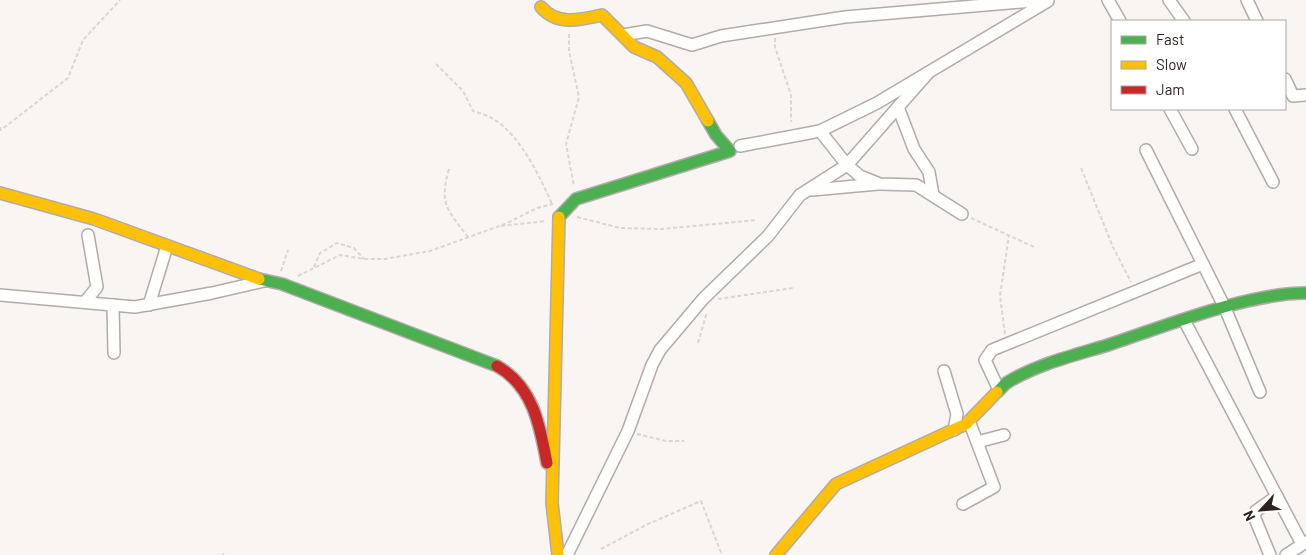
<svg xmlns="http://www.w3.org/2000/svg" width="1306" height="555" font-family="Barlow,sans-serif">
  <rect width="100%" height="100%" fill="#f8f5f3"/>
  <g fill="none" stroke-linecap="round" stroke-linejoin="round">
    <defs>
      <g id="street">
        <polyline points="1108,0 1120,21"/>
        <polyline points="1169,0 1184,21"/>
        <polyline points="1247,0 1257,21"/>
        <polyline points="623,35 647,31 692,45 721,36 845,17 1044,0"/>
        <polyline points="1285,79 1293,96 1306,95"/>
        <polyline points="898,107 914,149 929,172 933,195"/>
        <polyline points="1170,109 1192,149"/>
        <polyline points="1235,109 1273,182"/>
        <polyline points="820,131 847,165 860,176 880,184 916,185 962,214"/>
        <polyline points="740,146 820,131 877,103 1048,1"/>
        <polyline points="1146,150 1225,308 1260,392"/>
        <polyline points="812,190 878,184"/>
        <polyline points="0,295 135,307 212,293 264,281"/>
        <polyline points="85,302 97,287 88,235"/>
        <polyline points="113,305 114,353"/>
        <polyline points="149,305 167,246"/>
        <polyline points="1184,320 1302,544"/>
        <polyline points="944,371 957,414 954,430"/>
        <polyline points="999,390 985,360 992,350 1203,264"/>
        <polyline points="977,442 1004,435"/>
        <polyline points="963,504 994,487 969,421"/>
        <polyline points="567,555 628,431 652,365 660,350 703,299 768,236 800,195 847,165 928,73"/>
        <polyline points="1270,555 1254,516 1256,511 1277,496"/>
        <polyline points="1286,555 1306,542"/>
      </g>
      <g id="fast">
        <polyline points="559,217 576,199 730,151 716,135 708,121"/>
        <polyline points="259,279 282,284 497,366"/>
        <path d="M 997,392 C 1001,389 1004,384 1008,382 C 1038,364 1075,355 1108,345 C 1165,326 1248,293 1306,293"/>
      </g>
      <g id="slow">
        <path d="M 541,7 C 557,26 580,20 602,15 L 634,47 L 657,57 L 686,83 L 708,121"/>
        <polyline points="0,193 94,219 259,279"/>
        <polyline points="558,555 552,503 559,217"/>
        <polyline points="776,555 836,484 966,424 997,392"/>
      </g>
      <path id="jam" d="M 497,366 C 533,386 540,426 547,463"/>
    </defs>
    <use href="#street" stroke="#b2aba8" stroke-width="14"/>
    <use href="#fast" stroke="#b2aba8" stroke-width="14"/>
    <use href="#slow" stroke="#b2aba8" stroke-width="14"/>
    <use href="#jam" stroke="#b2aba8" stroke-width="14"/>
    <g stroke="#d7d6d5" stroke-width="2" stroke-dasharray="4 2.5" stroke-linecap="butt">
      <polyline points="569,34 569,51 579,97 566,144 574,186"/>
      <polyline points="775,38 775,47 791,95 791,122"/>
      <path d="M 436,64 L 463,91 L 473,111 C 480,113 489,116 495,120 C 521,137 540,177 552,204"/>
      <polyline points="0,127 1,130 68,78 83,40 120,0"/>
      <polyline points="1081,168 1113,247 1131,282"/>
      <path d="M 449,169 C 439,205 447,209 468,237"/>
      <polyline points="577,217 620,228 662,229 757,220"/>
      <polyline points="971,218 1034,247"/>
      <polyline points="501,226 546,221"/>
      <polyline points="314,267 320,253 337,243 354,248 364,259"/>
      <polyline points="281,271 288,250"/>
      <polyline points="298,276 340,255 364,259 385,259 430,251 505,224 537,208 553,204"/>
      <polyline points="718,299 793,288"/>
      <polyline points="1005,334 1000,296 1009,235"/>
      <polyline points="698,343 707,312"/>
      <polyline points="637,434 666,441 684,441"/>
      <polyline points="601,549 648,524 701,501 722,555"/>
      <polyline points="222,554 224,555"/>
    </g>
    <use href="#street" stroke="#fefefd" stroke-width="11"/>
    <use href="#fast" stroke="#4caf50" stroke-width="11"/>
    <use href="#slow" stroke="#ffc107" stroke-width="11"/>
    <use href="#jam" stroke="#c62828" stroke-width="11"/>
  </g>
  <rect x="1111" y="20" width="175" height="90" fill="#ffffff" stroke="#aca7a5"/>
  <rect x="1121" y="36" width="25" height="8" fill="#4caf50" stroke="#aca7a5"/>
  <text x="1156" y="45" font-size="15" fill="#2f231f">Fast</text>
  <rect x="1121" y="61" width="25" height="8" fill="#ffc107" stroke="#aca7a5"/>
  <text x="1156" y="70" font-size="15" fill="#2f231f">Slow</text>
  <rect x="1121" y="86" width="25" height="8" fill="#c62828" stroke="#aca7a5"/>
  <text x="1156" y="95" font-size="15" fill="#2f231f">Jam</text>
  <g transform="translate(1261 510) rotate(244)" stroke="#ffffff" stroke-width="4" paint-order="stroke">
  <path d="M0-4L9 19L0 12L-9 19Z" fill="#2f231f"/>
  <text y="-8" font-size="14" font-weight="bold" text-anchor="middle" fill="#2f231f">N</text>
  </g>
</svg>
